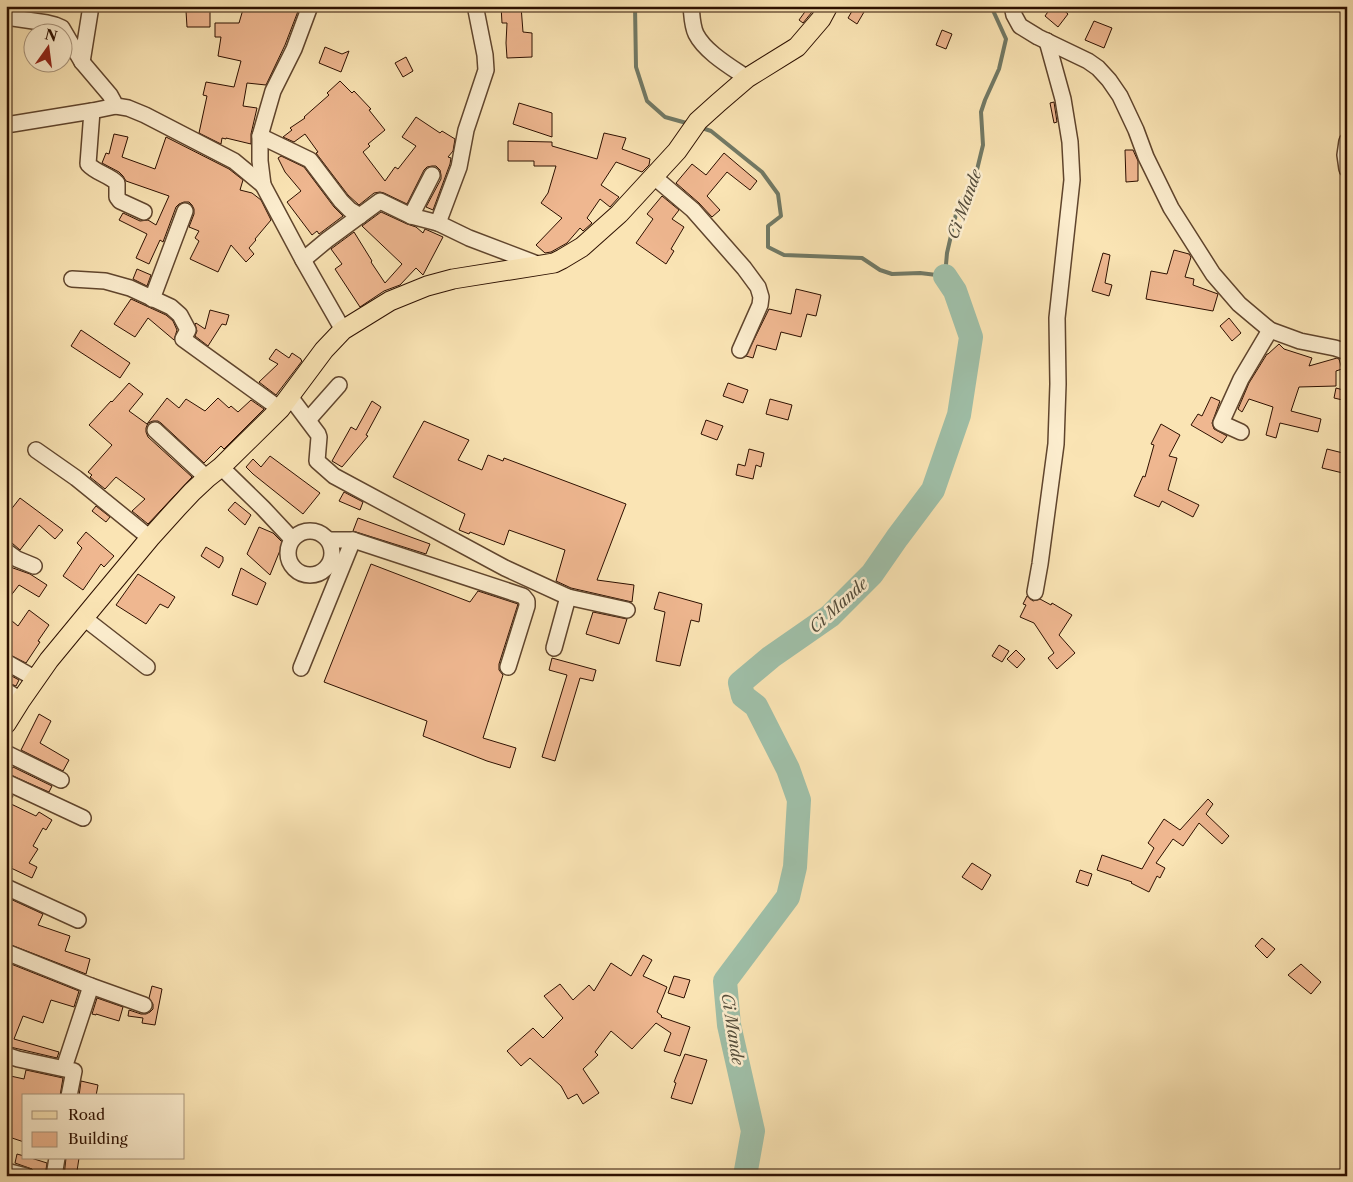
<svg xmlns="http://www.w3.org/2000/svg" width="1353" height="1182" font-family="'Libre Caslon Text',serif">
  <rect width="100%" height="100%" fill="#fae4b4"/>
  <filter id="stains"><feTurbulence type="fractalNoise" baseFrequency=".004" numOctaves="4"/><feColorMatrix values="0 0 0 0 .2 0 0 0 0 .09 0 0 0 0 .02 0 0 0 .5 -.17"/></filter>
  <radialGradient id="worn" r=".72"><stop offset=".6" stop-color="#630" stop-opacity="0"/><stop offset="1" stop-color="#630" stop-opacity=".3"/></radialGradient>
  <g fill="none" stroke-linecap="round" stroke-linejoin="round">
    <g stroke="#717965" stroke-width="4">
      <polyline points="635,6 636,67 647,101 665,117 690,124"/>
      <polyline points="699,127 711,131 762,172 778,194 781,216 768,226 768,247 784,255 862,258 880,270 892,274 920,273 945,276 947,253 956,214 961,201 974,182 983,145 981,112 985,100 999,69 1006,39 991,6"/>
    </g>
    <polyline stroke="#9fbfa8" stroke-width="24" points="745,1176 753,1131 729,1025 725,981 788,897 795,867 799,800 788,769 756,706 743,696 740,683 771,657 830,616 872,574 897,538 933,490 959,415 971,337 955,291 945,276"/>
  </g>
  <g fill="#efb790" stroke="#2d1000">
    <polygon points="244,6 300,6 285,45 266,85 247,83 243,106 257,108 251,134 251,144 226,138 226,139 222,138 221,144 199,133 207,96 203,95 206,82 234,87 241,61 218,56 221,37 215,37 215,23 239,23"/>
    <polygon points="501,6 521,6 523,32 532,33 532,57 507,58 506,43 507,23 502,23"/>
    <polygon points="855,6 864,12 857,24 848,18"/>
    <polygon points="1052,6 1059,6 1068,14 1058,27 1045,16"/>
    <polygon points="807,9 812,12 803,23 799,20"/>
    <polygon points="210,10 210,27 187,27 186,11"/>
    <polygon points="1094,21 1112,28 1104,48 1085,40"/>
    <polygon points="942,30 952,34 946,49 936,45"/>
    <polygon points="325,47 342,54 349,51 341,72 319,63"/>
    <polygon points="406,57 413,71 403,77 395,63"/>
    <polygon points="340,81 352,93 354,91 371,109 369,110 385,130 368,144 370,146 363,152 385,181 395,167 398,169 416,146 402,137 416,117 440,133 442,131 455,139 453,151 448,157 451,158 450,164 433,210 426,207 441,179 441,175 440,170 436,166 432,166 427,167 424,170 407,204 384,193 380,192 374,193 359,205 348,195 316,153 318,152 305,134 294,142 283,137 292,130 290,128 305,118 304,117 329,95 327,93"/>
    <polygon points="1054,102 1057,122 1054,123 1050,103"/>
    <polygon points="519,103 552,113 552,137 513,124"/>
    <polygon points="604,133 626,138 622,149 650,159 649,165 642,172 616,162 601,185 619,197 610,207 600,199 587,218 592,223 583,231 580,228 567,243 551,252 545,253 536,245 562,218 541,203 548,193 556,166 534,166 534,161 508,161 508,141 552,142 552,146 597,159"/>
    <polygon points="114,134 128,137 122,157 155,169 166,137 229,169 243,180 240,190 252,193 261,200 271,220 255,239 256,240 249,248 254,254 246,262 231,245 218,272 190,259 199,241 195,238 199,231 189,227 194,214 194,209 192,205 189,202 184,202 179,204 176,207 163,242 160,240 149,264 136,258 147,234 119,220 123,213 140,221 148,220 156,225 169,196 126,181 123,176 119,172 102,163 106,153 109,154"/>
    <polygon points="1125,150 1133,150 1138,161 1138,181 1126,182"/>
    <polygon points="724,153 757,181 750,190 727,172 707,196 720,210 712,217 699,203 676,183 692,164 706,175"/>
    <polygon points="281,156 304,167 334,207 343,216 319,234 317,231 312,235 287,202 301,191 285,172 278,158"/>
    <polygon points="662,196 679,210 672,219 684,227 671,249 674,251 666,264 636,243 653,219 647,214"/>
    <polygon points="381,212 407,224 416,227 423,233 425,229 443,237 423,275 416,268 400,285 384,291 360,307 335,269 342,264 331,249 354,232 372,261 371,262 385,283 402,264 362,226"/>
    <polygon points="1174,250 1189,254 1191,257 1185,277 1194,279 1193,285 1218,294 1213,311 1146,299 1151,271 1167,274"/>
    <polygon points="1103,253 1110,255 1105,283 1112,285 1109,296 1092,291"/>
    <polygon points="137,269 151,275 147,286 133,279"/>
    <polygon points="796,289 821,295 816,316 807,314 801,337 781,332 776,350 757,345 753,358 746,356 769,309 791,314"/>
    <polygon points="131,299 166,315 173,321 177,330 174,340 148,318 135,337 114,324"/>
    <polygon points="210,310 229,315 226,325 222,324 208,346 195,336 197,331 195,324 196,323 205,329"/>
    <polygon points="1229,318 1241,333 1232,341 1220,326"/>
    <polygon points="81,330 130,363 120,378 71,346"/>
    <polygon points="1279,344 1284,349 1312,358 1309,366 1337,358 1339,359 1342,369 1336,371 1336,386 1299,387 1291,411 1321,419 1318,432 1280,423 1276,438 1266,435 1273,407 1249,399 1242,412 1238,409 1249,383 1267,354 1268,354"/>
    <polygon points="276,349 289,358 292,353 301,359 301,360 302,361 276,395 259,382 278,364 269,359"/>
    <polygon points="129,383 143,394 129,411 147,424 167,398 179,408 186,399 205,411 218,398 229,408 231,406 238,412 251,400 264,409 224,449 221,446 204,463 161,423 158,421 153,421 148,423 146,428 146,432 148,437 192,477 148,524 132,511 145,499 116,477 105,489 90,477 92,475 88,472 112,445 89,425 111,401 112,402"/>
    <polygon points="728,383 748,390 743,403 723,396"/>
    <polygon points="1336,388 1347,391 1347,401 1334,398"/>
    <polygon points="1211,397 1220,401 1212,423 1214,429 1227,436 1222,443 1191,425 1198,414 1202,416"/>
    <polygon points="770,399 792,405 788,420 766,414"/>
    <polygon points="372,401 381,407 366,435 368,436 342,467 332,461 351,427 356,430"/>
    <polygon points="706,420 723,426 717,440 701,434"/>
    <polygon points="424,421 469,440 458,460 482,470 488,455 503,461 504,458 626,504 597,580 634,585 632,602 571,588 556,581 565,550 509,530 504,545 470,532 469,534 459,530 465,514 393,477"/>
    <polygon points="1161,424 1180,435 1169,456 1177,458 1168,490 1199,505 1193,517 1162,501 1159,507 1134,496 1143,476 1145,477 1154,445 1151,444"/>
    <polygon points="749,449 764,453 761,467 756,465 753,479 736,475 738,464 745,466"/>
    <polygon points="1327,449 1347,454 1347,474 1322,468"/>
    <polygon points="270,456 320,493 303,514 253,474 246,467 253,459 261,467"/>
    <polygon points="344,492 363,502 360,510 339,501"/>
    <polygon points="20,498 63,530 55,539 39,525 20,550 12,543 6,542 6,516"/>
    <polygon points="235,502 251,515 245,525 228,510"/>
    <polygon points="96,506 110,517 106,522 92,511"/>
    <polygon points="358,518 430,544 426,554 353,531"/>
    <polygon points="259,527 273,533 283,543 270,575 247,554"/>
    <polygon points="86,532 114,556 104,567 101,564 83,590 63,576 82,548 77,543"/>
    <polygon points="206,547 223,557 223,561 219,568 201,556"/>
    <polygon points="6,563 13,568 30,574 47,585 39,597 19,585 6,602"/>
    <polygon points="371,564 470,602 478,591 518,604 499,664 499,670 503,675 483,738 516,748 510,768 487,761 423,736 427,721 324,682"/>
    <polygon points="241,568 266,583 257,605 232,595"/>
    <polygon points="138,574 175,597 168,608 160,604 146,624 116,605"/>
    <polygon points="659,592 702,604 699,622 691,620 680,666 656,661 665,612 654,609"/>
    <polygon points="1027,596 1033,601 1040,599 1051,605 1052,603 1072,615 1059,635 1075,653 1057,669 1048,658 1054,653 1034,623 1020,617 1026,605 1023,604"/>
    <polygon points="29,610 49,625 38,641 40,642 26,663 6,653 6,616 18,626"/>
    <polygon points="593,612 627,619 619,644 586,634"/>
    <polygon points="999,645 1009,651 1002,662 992,656"/>
    <polygon points="1016,650 1025,659 1017,668 1007,659"/>
    <polygon points="552,658 596,670 593,681 580,678 555,761 542,757 567,675 549,670"/>
    <polygon points="6,673 19,680 16,686 6,682"/>
    <polygon points="39,714 51,721 40,743 69,760 63,771 21,750"/>
    <polygon points="13,767 52,786 49,792 6,773 6,769 10,771"/>
    <polygon points="6,792 13,796 9,803 36,816 39,812 52,820 46,830 43,828 33,846 38,849 29,863 37,867 32,878 11,868 12,866 6,863"/>
    <polygon points="1208,799 1213,804 1206,814 1229,836 1222,844 1199,823 1183,846 1173,839 1156,863 1165,868 1160,878 1157,876 1149,892 1131,883 1132,882 1097,870 1102,855 1142,869 1154,848 1148,843 1164,819 1180,830"/>
    <polygon points="972,863 991,875 982,890 962,877"/>
    <polygon points="1080,870 1092,874 1088,886 1076,882"/>
    <polygon points="6,897 43,914 38,925 70,936 65,951 90,959 86,974 6,943"/>
    <polygon points="1262,938 1275,949 1267,958 1255,946"/>
    <polygon points="643,955 652,960 643,976 667,987 657,1012 662,1016 661,1017 690,1027 680,1056 664,1051 671,1033 656,1023 632,1049 611,1031 595,1052 598,1055 583,1069 599,1093 583,1104 577,1094 568,1099 561,1086 530,1058 521,1066 507,1051 533,1028 543,1038 563,1018 544,996 560,984 573,1000 589,985 594,991 611,963 631,976"/>
    <polygon points="6,962 79,991 74,1007 51,1000 43,1023 23,1016 14,1039 59,1052 57,1058 6,1046"/>
    <polygon points="1301,964 1321,982 1311,994 1288,975"/>
    <polygon points="674,976 690,980 684,998 668,993"/>
    <polygon points="152,986 162,989 155,1025 142,1023 143,1018 128,1016 129,1010 141,1014 146,1014 150,1012 153,1009 153,1004 149,998"/>
    <polygon points="97,998 123,1007 119,1021 96,1014 96,1015 92,1014"/>
    <polygon points="685,1054 707,1060 692,1104 671,1098 676,1083 674,1082"/>
    <polygon points="26,1070 63,1078 60,1096 24,1096 24,1142 6,1136 6,1131 9,1122 6,1121 6,1075 24,1079"/>
    <polygon points="81,1081 98,1085 96,1096 79,1096"/>
    <polygon points="17,1154 24,1156 24,1158 31,1158 47,1163 45,1176 35,1176 32,1169 15,1163"/>
    <polygon points="66,1158 79,1158 77,1171 82,1173 81,1176 64,1176"/>
  </g>
  <g fill="none" stroke-linecap="round" stroke-linejoin="round">
    <defs>
      <g id="minor">
        <polyline points="310,6 294,49 273,91 260,136 260,161 263,185 303,260 343,330"/>
        <polyline points="477,6 476,10 485,55 486,70 466,130 459,167 438,223 469,238 540,265"/>
        <path d="M 691,6 C 692,15 692,26 696,34 C 705,52 731,67 747,78"/>
        <polyline points="1012,6 1014,15 1020,26 1038,37 1088,61 1098,68 1109,80 1120,96 1136,130 1146,157 1171,208 1213,274 1239,304 1270,330 1300,341 1335,348 1347,352"/>
        <polyline points="6,17 47,23 55,25 62,28 82,62 110,95 116,106 128,108 145,115 234,161 263,185"/>
        <polyline points="82,62 91,6"/>
        <path d="M 92,111 L 88,164 C 96,173 109,175 117,183 L 117,197 L 120,201 L 144,212"/>
        <polyline points="6,125 92,111 116,106"/>
        <polyline points="260,136 310,160 341,201 350,210 360,216"/>
        <polyline points="1347,141 1345,155 1347,169"/>
        <polyline points="653,176 693,210 744,268 758,287 761,297 760,305 740,350"/>
        <polyline points="411,216 432,175"/>
        <polyline points="303,260 327,240 380,201 411,216 438,223"/>
        <polyline points="72,279 105,281 130,288 171,307 180,315 188,330 183,339 280,409"/>
        <polyline points="152,299 185,211"/>
        <polyline points="291,395 294,402 318,434 319,437 317,461 334,476 505,568 568,597 627,610"/>
        <polyline points="308,420 339,385"/>
        <polyline points="155,430 207,478"/>
        <polyline points="1241,432 1221,423 1241,379 1270,330"/>
        <polyline points="36,450 76,478 150,538"/>
        <polyline points="221,467 263,508 292,539"/>
        <circle cx="310" cy="553" r="22"/>
        <polyline points="329,540 353,540 523,596 527,601 527,606 508,667"/>
        <polyline points="6,551 17,559 34,566"/>
        <polyline points="1035,592 1040,564 1056,444 1058,384 1057,318 1072,180 1070,142 1063,99 1047,41"/>
        <polyline points="84,618 147,667"/>
        <polyline points="554,648 568,597"/>
        <polyline points="6,662 36,679"/>
        <polyline points="301,668 353,540"/>
        <polyline points="6,691 21,700"/>
        <polyline points="6,753 61,780"/>
        <polyline points="6,782 83,818"/>
        <polyline points="6,887 78,920"/>
        <polyline points="6,952 91,986 144,1005"/>
        <polyline points="6,1055 18,1059 74,1071 69,1096"/>
        <polyline points="64,1068 91,986"/>
        <polyline points="6,1171 26,1176"/>
        <polyline points="54,1176 57,1158"/>
      </g>
      <polyline id="major" points="6,724 21,700 49,660 96,603 150,538 178,507 192,492 207,478 221,467 280,409 324,350 343,330 390,301 427,286 453,279 554,263 562,259 582,247 619,214 677,151 698,121 718,103 747,78 797,47 821,19 828,6"/>
    </defs>
    <use href="#minor" stroke="#60452d" stroke-width="18"/>
    <use href="#major" stroke="#2d1000" stroke-width="21"/>
    <use href="#minor" stroke="#fcedce" stroke-width="15"/>
    <use href="#major" stroke="#fae4b4" stroke-width="19"/>
  </g>
  <g text-anchor="middle" dominant-baseline="central" stroke-width="5" stroke-linejoin="round" paint-order="stroke">
    <g font-size="16" font-style="italic" fill="#554d3b" stroke="#fcedce">
      <text transform="translate(964 204) rotate(-70)">Ci Mande</text>
      <text transform="translate(838 605) rotate(-42)">Ci Mande</text>
      <text transform="translate(733 1029) rotate(81)">Ci Mande</text>
    </g>
  </g>
  <rect width="1353" height="1182" fill="none" stroke="#fae4b4" stroke-width="25"/>
  <rect x="8" y="8" width="1338" height="1167" fill="none" stroke="#2d1000" stroke-width="2.5"/>
  <rect x="12" y="12" width="1328" height="1157" fill="none" stroke="#2d1000"/>
  <rect x="22" y="1094" width="162" height="65" fill="#fcedce" stroke="#a9957c"/>
  <rect x="32" y="1111" width="25" height="8" fill="#fae4b4" stroke="#a9957c"/>
  <text x="68" y="1120" font-size="15" fill="#2d1000">Road</text>
  <rect x="32" y="1132" width="25" height="15" fill="#efb790" stroke="#a9957c"/>
  <text x="68" y="1144" font-size="15" fill="#2d1000">Building</text>
  <g transform="translate(48 48) rotate(14)"><circle r="24" fill="#fcedce" stroke="#a9957c"/>
  <path d="M0-4L9 19L0 12L-9 19Z" fill="#8f2418"/>
  <text y="-8" font-size="14" font-weight="bold" text-anchor="middle" fill="#2d1000">N</text>
  </g>
  <rect width="100%" height="100%" filter="url(#stains)"/>
  <rect width="100%" height="100%" fill="url(#worn)"/>
</svg>
